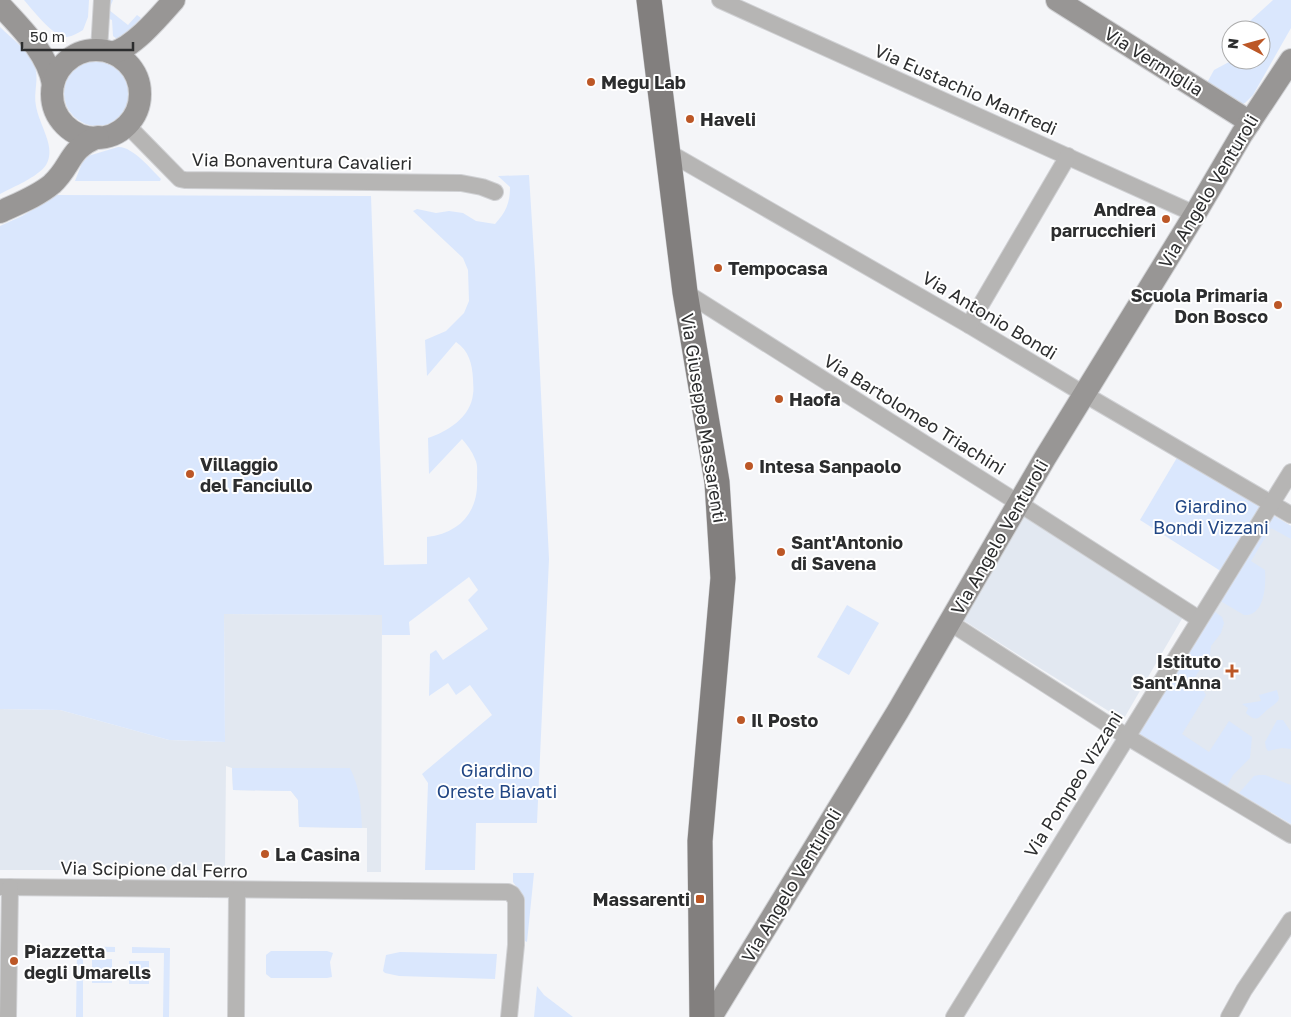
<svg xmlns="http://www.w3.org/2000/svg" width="1291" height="1017" font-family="'Golos Text',sans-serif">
  <rect width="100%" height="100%" fill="#f4f5f8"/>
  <g fill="#e2e8f1">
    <polygon points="1269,513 1291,526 1291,824 1136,732"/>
    <polygon points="1025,515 1183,617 1123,720 963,620"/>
    <polygon points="224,614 382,615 381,872 367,872 367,828 299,827 298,800 291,791 233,790 232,768 226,766 225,870 0,870 0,709 60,710 169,740 225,742"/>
  </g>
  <g fill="#dae7fd">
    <path d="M 24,0 L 89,0 L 88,17 L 83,30 C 78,33 73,36 67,37 C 53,37 33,10 24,0 Z"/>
    <polygon points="108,0 113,0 109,10 128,25 137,15 141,18 121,39 117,39 113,36 112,20 107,18"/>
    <polygon points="1273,0 1291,0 1291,28 1253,95 1245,103 1232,108 1203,90 1214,70 1229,62 1221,47 1231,38 1231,60 1261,60 1261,30 1240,30"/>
    <path d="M 0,27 C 11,38 28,50 34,64 C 40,78 33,92 36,106 C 39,125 57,148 46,165 C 38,177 13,187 0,194 Z"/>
    <circle cx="97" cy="93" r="33"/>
    <path d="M 118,147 C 132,146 151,169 161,179 L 160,181 L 75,181 L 82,163 L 88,156 Z"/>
    <path d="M 529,175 L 535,270 L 549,559 L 537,823 L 476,823 L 475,870 L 425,870 L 428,783 L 422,774 L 492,715 L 470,685 L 456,695 L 448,683 L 429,696 L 430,654 L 436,650 L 443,660 L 488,629 L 468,600 L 478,590 L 469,577 L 409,622 L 410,635 L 382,635 L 382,615 L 224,614 L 225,742 L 169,740 L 60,710 L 0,709 L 0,226 L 22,216 L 57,195 L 371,196 L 384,565 L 427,564 L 427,537 C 460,533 479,512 477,478 C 477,472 478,464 475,459 C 472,451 467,445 462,439 L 429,474 L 428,438 C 447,432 471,417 473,394 C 474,389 473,384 473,379 C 472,363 469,351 456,342 L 427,376 L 425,340 L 446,331 L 464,313 L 469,301 L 468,270 L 463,258 L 413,211 L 417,209 L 436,213 L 449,211 L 463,213 L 476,221 L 495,224 C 506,212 510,203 510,187 L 498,176 Z"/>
    <polygon points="1181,451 1271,504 1227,575 1140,520"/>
    <path d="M 1269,513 L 1291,526 L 1291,539 L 1271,528 L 1251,561 L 1265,570 C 1266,585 1265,616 1244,615 L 1217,599 Z"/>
    <polygon points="847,605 879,623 849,675 817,657"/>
    <polygon points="1211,609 1222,617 1224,623 1221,633 1211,646 1210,655 1195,677 1206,695 1182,734 1209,752 1229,721 1252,737 1250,758 1233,775 1227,786 1136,732"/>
    <path d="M 1277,690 L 1279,698 L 1278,701 C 1274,705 1271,707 1267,710 C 1258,718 1257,723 1246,713 L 1248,708 L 1242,704 L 1261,701 L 1259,695 Z"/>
    <polygon points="1277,720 1283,720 1291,732 1291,749 1282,748 1268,751 1266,748 1265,742"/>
    <path d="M 232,768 L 350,768 C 360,788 361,806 362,828 L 299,827 L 298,800 L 291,791 L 233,790 Z"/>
    <polygon points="1259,775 1265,775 1291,785 1291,824 1239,793 1254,776"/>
    <polygon points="513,873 534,873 527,942 525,941 523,937 521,893 513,882"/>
    <polygon points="77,946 115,947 115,952 83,952 83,1017 76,1017"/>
    <polygon points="132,947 170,948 169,1017 163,1017 164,953 132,953"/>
    <polygon points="271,951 327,951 333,953 330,962 332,977 327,978 271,978 266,974 266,955"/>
    <polygon points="400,952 497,954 495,979 399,976 385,973 383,971 386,955"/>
    <rect x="92" y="959" width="20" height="24"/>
    <rect x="129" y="961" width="20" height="23"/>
    <polygon points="537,986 544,995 573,1017 534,1017"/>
  </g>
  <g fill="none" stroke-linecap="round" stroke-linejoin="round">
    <defs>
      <g id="street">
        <polyline points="720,0 1195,214"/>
        <polyline points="99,50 102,0"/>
        <polyline points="128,126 180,179 185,180 461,183 482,187 495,192"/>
        <polyline points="668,152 969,325 1084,394 1291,515"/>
        <polyline points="685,292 1009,497 1199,619"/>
        <polyline points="969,325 1068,156"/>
        <polyline points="949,622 1126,736 1291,835"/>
        <polyline points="0,887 508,892 512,894 516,900 516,945 509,1017"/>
        <polyline points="8,1017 10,887"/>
        <polyline points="236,1017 237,890"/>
        <polyline points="954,1017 1291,472"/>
        <polyline points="1229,1017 1244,990 1291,920"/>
      </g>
      <g id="secondary">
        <polyline points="1057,0 1250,122"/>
        <path d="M 0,5 C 21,28 47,52 53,84"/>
        <circle cx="96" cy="94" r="44"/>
        <path d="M 112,53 C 134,47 159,17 174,0"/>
        <path d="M 0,212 C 17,204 38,196 52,184 C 72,166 68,149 98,137"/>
        <polyline points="711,1017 898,711 1045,458 1195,214 1242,134 1291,60"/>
      </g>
      <polyline id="primary" points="649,0 685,292 717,482 723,578 700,841 702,1017"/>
    </defs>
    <use href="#street" stroke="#d0d1d4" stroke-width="18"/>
    <use href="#secondary" stroke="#d0d1d4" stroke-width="24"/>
    <use href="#primary" stroke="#d0d1d4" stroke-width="26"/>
    <use href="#street" stroke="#b6b5b4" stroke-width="16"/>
    <use href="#secondary" stroke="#989695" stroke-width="22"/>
    <use href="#primary" stroke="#827f7e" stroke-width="25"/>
  </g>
  <g fill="#bc5726" stroke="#fff" stroke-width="2">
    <circle cx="591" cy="82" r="5"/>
    <circle cx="690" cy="119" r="5"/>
    <circle cx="1166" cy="219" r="5"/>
    <circle cx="718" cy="268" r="5"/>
    <circle cx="1278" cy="305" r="5"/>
    <circle cx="779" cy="399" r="5"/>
    <circle cx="749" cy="466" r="5"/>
    <circle cx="190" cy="474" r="5"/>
    <circle cx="781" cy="552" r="5"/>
    <path d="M1229.5 663.5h5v5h5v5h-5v5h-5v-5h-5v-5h5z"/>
    <circle cx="741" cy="720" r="5"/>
    <circle cx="265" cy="854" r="5"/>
    <rect x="695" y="894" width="10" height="10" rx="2.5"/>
    <circle cx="14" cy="961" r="5"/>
  </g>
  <g text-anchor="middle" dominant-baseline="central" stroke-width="4" stroke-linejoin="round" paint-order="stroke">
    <g font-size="18" fill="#2c2d2e" stroke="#fff">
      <text transform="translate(1154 61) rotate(32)">Via Vermiglia</text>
      <text transform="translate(966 89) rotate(24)">Via Eustachio Manfredi</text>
      <text transform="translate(302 161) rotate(1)">Via Bonaventura Cavalieri</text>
      <text transform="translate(1208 191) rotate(-59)">Via Angelo Venturoli</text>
      <text transform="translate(990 315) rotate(31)">Via Antonio Bondi</text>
      <text transform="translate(915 414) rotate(32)">Via Bartolomeo Triachini</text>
      <text transform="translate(704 418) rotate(81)">Via Giuseppe Massarenti</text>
      <text transform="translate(999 537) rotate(-60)">Via Angelo Venturoli</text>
      <text transform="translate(1073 784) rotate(-58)">Via Pompeo Vizzani</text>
      <text transform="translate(154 869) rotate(1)">Via Scipione dal Ferro</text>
      <text transform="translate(791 885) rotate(-59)">Via Angelo Venturoli</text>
    </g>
    <g font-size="18" font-weight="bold" fill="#2c2d2e" stroke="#fff" text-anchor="start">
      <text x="601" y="82">Megu Lab</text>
      <text x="700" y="119">Haveli</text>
      <text x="1156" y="209" text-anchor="end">Andrea<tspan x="1156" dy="21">parrucchieri</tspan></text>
      <text x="728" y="268">Tempocasa</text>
      <text x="1268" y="295" text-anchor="end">Scuola Primaria<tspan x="1268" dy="21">Don Bosco</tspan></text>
      <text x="789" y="399">Haofa</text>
      <text x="200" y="464">Villaggio<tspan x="200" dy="21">del Fanciullo</tspan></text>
      <text x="759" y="466">Intesa Sanpaolo</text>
      <text x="791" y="542">Sant'Antonio<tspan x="791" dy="21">di Savena</tspan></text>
      <text x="1221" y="661" text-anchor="end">Istituto<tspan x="1221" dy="21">Sant'Anna</tspan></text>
      <text x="751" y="720">Il Posto</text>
      <text x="275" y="854">La Casina</text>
      <text x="690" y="899" text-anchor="end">Massarenti</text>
      <text x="24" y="951">Piazzetta<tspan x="24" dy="21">degli Umarells</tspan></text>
    </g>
    <g font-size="18" fill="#214684" stroke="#fff">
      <text x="1211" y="506">Giardino<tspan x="1211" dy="21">Bondi Vizzani</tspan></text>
      <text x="497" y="770">Giardino<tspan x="497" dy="21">Oreste Biavati</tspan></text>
    </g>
  </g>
  <g transform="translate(1246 45) rotate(276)"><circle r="24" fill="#ffffff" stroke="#ababab"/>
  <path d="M0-4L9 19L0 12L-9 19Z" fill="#bc5726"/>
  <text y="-8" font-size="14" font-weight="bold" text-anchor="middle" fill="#2c2d2e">N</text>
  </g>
  <path d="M22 42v8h111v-8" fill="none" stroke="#2c2d2e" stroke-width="2.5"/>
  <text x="30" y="42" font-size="15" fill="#2c2d2e" stroke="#ffffff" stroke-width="4" paint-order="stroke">50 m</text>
</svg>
